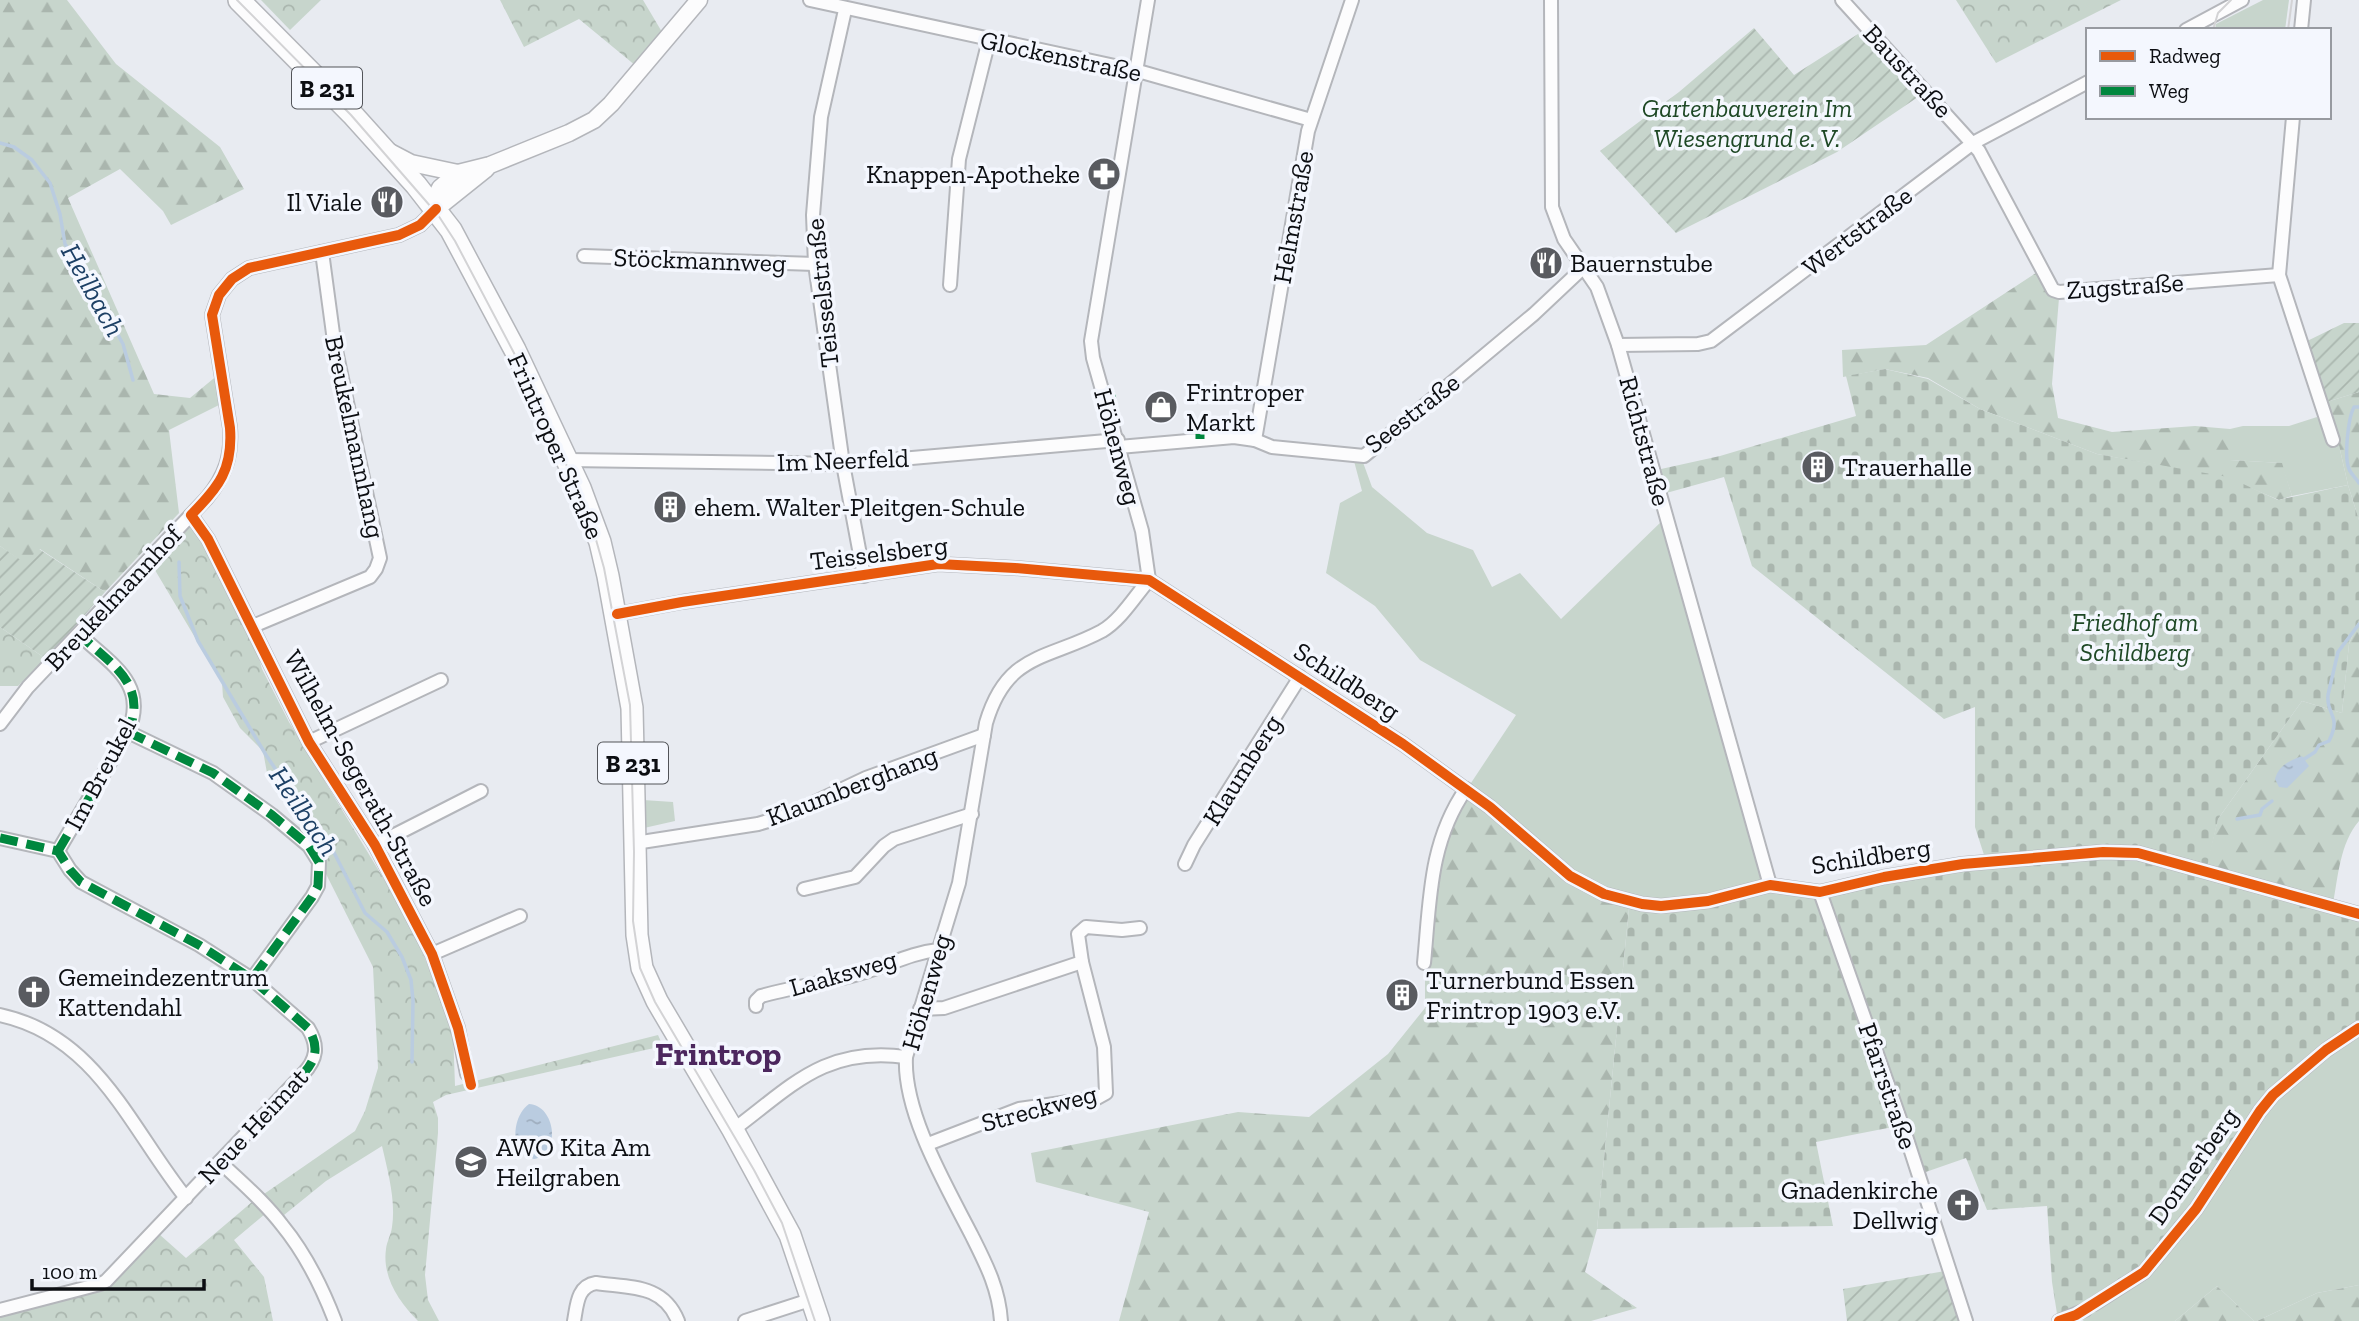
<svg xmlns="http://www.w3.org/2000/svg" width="2359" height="1321" font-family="'Zilla Slab',serif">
  <defs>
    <pattern id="forest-firs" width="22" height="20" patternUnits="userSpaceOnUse" patternTransform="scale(1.75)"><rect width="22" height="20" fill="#c7d5cc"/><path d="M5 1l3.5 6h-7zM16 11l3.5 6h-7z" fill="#aab6ae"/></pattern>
    <pattern id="cemetery-stones" width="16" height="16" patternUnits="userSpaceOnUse" patternTransform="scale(1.75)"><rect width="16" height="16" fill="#c7d5cc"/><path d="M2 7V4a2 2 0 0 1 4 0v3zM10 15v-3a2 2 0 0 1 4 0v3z" fill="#aab6ae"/></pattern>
    <pattern id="park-crowns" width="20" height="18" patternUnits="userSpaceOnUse" patternTransform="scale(1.75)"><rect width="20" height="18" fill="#c7d5cc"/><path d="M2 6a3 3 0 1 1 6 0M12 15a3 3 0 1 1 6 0" fill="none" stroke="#aab6ae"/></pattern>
    <pattern id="garden-furrows" width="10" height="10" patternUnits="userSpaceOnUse" patternTransform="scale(1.75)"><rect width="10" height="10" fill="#c7d5cc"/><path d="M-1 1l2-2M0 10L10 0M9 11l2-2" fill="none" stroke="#aab6ae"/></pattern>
    <pattern id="water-ripples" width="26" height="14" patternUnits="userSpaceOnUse" patternTransform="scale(1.75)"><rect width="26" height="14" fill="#bacce0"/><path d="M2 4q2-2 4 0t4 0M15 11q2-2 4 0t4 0" fill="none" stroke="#9faebf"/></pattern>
  </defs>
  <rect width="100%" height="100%" fill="#e8ebf1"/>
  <g fill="#c7d5cc">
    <polygon points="2263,0 2289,0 2285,30 2215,30 2216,24"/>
    <polygon points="2317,417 2325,431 2338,441 2348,485 2292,496 2281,463 2230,460 2230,429 2243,426 2289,426"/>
    <polygon points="1361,457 1372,487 1427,533 1473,550 1492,587 1520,573 1561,619 1664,519 1767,892 1665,905 1630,898 1576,876 1469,786 1516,715 1420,660 1375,606 1326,573 1340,503 1362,491 1354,461"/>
    <polygon points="643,800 673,802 675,821 644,828"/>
    <polygon points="2359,1031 2359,1285 2317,1293 2257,1321 2254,1321 2217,1286 2175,1321 2084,1321 2077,1317 2276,1096"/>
  </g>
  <g fill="url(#forest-firs)">
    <polygon points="0,0 67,0 116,64 220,147 244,189 171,225 163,211 120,169 68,198 154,394 190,398 219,374 225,402 169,430 179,513 105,592 40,549 25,564 0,546"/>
    <polygon points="2042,269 2059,298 2052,384 2058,418 2112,432 2195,426 2230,429 2230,460 2282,463 2292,496 2279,500 2227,478 2097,454 1980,409 1928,378 1885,369 1843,377 1842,350 1926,345"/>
    <polygon points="2359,392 2359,520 2348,485 2338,441 2323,403"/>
    <path d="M 2359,620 L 2359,821 C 2340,843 2338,877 2333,904 L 2206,867 L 2218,819 L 2302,701 L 2342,713 L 2349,644 Z"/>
    <polygon points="1469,786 1576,876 1630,898 1597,1229 1585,1272 1637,1308 1591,1321 1119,1321 1149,1212 1036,1182 1031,1153 1238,1112 1309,1117 1388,1054 1425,1008 1425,966 1435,858"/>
    <polygon points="2359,1285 2359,1321 2257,1321 2317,1293"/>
    <polygon points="2217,1286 2254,1321 2175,1321"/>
  </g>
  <g fill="url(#cemetery-stones)">
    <polygon points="1885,369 1928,379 1980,409 2097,454 2228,477 2278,500 2348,485 2359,520 2359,620 2349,644 2342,713 2302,701 2218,819 2207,867 2359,915 2359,1027 2290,1076 2195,1208 2144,1271 2077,1313 2058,1320 2052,1282 2047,1206 1987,1210 1966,1158 1920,1174 1824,890 1985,858 1975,827 1975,707 1944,719 1752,566 1724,477 1659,495 1652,471 1720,456 1856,416 1846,376"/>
    <polygon points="1821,891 1898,1126 1816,1142 1833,1226 1597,1229 1630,898 1665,905 1767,892"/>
  </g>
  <g fill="url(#park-crowns)">
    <polygon points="261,0 321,0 290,30"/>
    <polygon points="500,0 643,0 662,32 636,66 579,19 524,47"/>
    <polygon points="1956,0 2121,0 1996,63"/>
    <path d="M 191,516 L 252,634 L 262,669 L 289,722 L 402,909 L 422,951 L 453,1030 L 455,1086 L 658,1035 L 663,1046 L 446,1095 L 433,1102 L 438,1118 L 438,1133 L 425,1275 L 428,1300 L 439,1321 L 418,1321 C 399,1302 382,1277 386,1249 C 387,1241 391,1235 392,1227 C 396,1201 388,1172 382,1146 L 326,1181 L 284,1215 L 264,1194 L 355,1131 L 365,1111 L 378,1068 L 373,967 L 326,874 L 322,855 L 267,773 L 263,751 L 240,728 L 223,697 L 222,683 L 149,560 Z"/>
    <polygon points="0,627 46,659 18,686 0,686"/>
    <polygon points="252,1202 265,1214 234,1240 264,1277 273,1321 0,1321 0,1316 107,1288 159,1234 186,1258"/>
  </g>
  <g fill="url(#garden-furrows)">
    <polygon points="1754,28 1794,75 1858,34 1918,97 1837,152 1676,233 1600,151 1679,92"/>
    <polygon points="2344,323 2359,323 2359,392 2323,403 2301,344"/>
    <polygon points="0,546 25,563 39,549 105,592 46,659 0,627"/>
    <polygon points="1945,1271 1963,1321 1847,1321 1843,1289"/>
  </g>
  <g fill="url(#water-ripples)">
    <path d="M 2302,756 L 2309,766 L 2287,788 L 2279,787 L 2275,779 C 2279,765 2289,761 2302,756 Z"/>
    <path d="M 529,1104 C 555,1105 562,1154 534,1159 C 529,1157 522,1153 519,1149 C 511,1135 517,1112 529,1104 Z"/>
  </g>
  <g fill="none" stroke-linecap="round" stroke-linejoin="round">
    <g stroke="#bacce0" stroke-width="3.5">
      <polyline points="0,143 14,147 32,160 50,183 60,214 65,244 80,266 123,344 133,380"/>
      <path d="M 2359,407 L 2354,407 C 2348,418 2344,457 2349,469 C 2351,474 2356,478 2359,483"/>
      <polyline points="179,562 180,596 198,641 266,755 299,804 326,837 365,913 387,932 402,957 411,980 413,1000 412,1062"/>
      <path d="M 2301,761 L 2315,752 L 2319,745 L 2329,741 C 2342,715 2326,716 2328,695 L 2338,652 L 2359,624"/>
      <polyline points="2237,819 2260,815 2262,809 2272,801"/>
    </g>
    <defs>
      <g id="minor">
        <polyline points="810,0 1138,71 1311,120"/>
        <polyline points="1551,0 1552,207 1564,239 1597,287 1618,345 1770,885"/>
        <polyline points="1842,0 1979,151 2053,290 2059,292 2279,275"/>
        <polyline points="845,10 821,117 813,215 815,264 843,464 864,576"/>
        <polyline points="2186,30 2242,0"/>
        <polyline points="2301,30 2304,0"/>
        <polyline points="2293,117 2279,275 2333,440"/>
        <polyline points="584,256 815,264"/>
        <polyline points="950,285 959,159 989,40"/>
        <polyline points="1618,345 1698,344 1711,341 1973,143 2088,82"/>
        <polyline points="1255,440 1308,131 1352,0"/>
        <polyline points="1119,447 1234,437 1255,440 1272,447 1364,456 1534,314 1585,266"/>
        <polyline points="568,460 843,464 1118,440"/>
        <polyline points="191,515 208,539 309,742 375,845 432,954 458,1028 467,1074"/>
        <polyline points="617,614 682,602 938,564 1015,568 1149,580 1403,744 1490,807 1570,876 1604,894 1642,904 1661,906 1708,901 1770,885 1820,892 1884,877 1963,864 2103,852 2138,853 2359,914"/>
        <polyline points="253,626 370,577 376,569 380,558 334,341 322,252"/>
        <path d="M 0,724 L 28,687 L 207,498 C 225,476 232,456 230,428 L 212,315 L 219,295 L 232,279 L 249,268 L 399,235 L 420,225 L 436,209"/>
        <polyline points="128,732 213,773 272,815 309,846 319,862 318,886 312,897 252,979"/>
        <polyline points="309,742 441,680"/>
        <path d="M 0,838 L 58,851 L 70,870 L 81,882 L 199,945 L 252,979 L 308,1028 C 319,1046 317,1059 303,1074 L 106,1281 L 100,1284 L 0,1310"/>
        <polyline points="635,843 758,824 788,815 866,778 984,735"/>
        <polyline points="375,845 481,791"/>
        <path d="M 58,851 L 128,732 C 149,683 110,664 79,634"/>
        <polyline points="1185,864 1194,845 1300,677"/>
        <polyline points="804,889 855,877 884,846 894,839 972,814"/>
        <polyline points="1820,892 1906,1136 1966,1321"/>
        <polyline points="432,954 520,916"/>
        <path d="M 1424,963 C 1430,901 1429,842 1466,789"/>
        <path d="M 756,1006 L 756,1001 L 761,996 C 793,987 826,983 858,974 C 886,967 909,953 938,950"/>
        <polyline points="920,1009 944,1008 1082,962 1078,934 1086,927 1122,930 1140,928"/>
        <path d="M 0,1015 C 97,1036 130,1128 186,1198"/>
        <path d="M 733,1130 C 792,1086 825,1046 906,1057"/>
        <polyline points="928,1144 1019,1109 1097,1098 1106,1093 1104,1047 1082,962"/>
        <path d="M 220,1162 C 241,1182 264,1201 282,1225 C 305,1253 322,1287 335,1321"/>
        <polyline points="2094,1304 2144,1272 2196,1209 2260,1111 2273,1095 2326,1050 2359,1028"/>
        <path d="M 574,1321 C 577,1305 577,1286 596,1283 C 631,1288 663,1284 678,1321"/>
        <polyline points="745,1321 813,1299"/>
        <path d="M 1001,1321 C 999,1289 986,1264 972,1236 C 947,1187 903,1113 906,1057 L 959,883 L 986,723 C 1007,652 1048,660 1102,631 C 1121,620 1135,596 1149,580 L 1142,531 L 1093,358 L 1091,341 L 1148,0"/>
        <polyline points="2059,1321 2085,1310"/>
      </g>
      <g id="tertiary">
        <polyline points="390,152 411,163 458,173"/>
        <polyline points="436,209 436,196 440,188 458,173 490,165 569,133 594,120 611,104 699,0"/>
        <polyline points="436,209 486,169"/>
      </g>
      <polyline id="primary" points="239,0 352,114 416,185 451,230 515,350 580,488 600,542 608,576 632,708 637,935 642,968 657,1001 733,1130 790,1235 819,1321"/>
    </defs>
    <use href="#minor" stroke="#b4b6bb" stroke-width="16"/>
    <use href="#tertiary" stroke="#b4b6bb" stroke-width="19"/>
    <use href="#primary" stroke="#b4b6bb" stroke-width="24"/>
    <use href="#minor" stroke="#fcfcfd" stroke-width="12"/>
    <use href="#tertiary" stroke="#fcfcfd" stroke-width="16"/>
    <use href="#primary" stroke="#fcfcfd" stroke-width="21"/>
    <g stroke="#d3d3d5" stroke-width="2">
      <polyline points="237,0 351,115 438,215 455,241 514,353 580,494 593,529 604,568 630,705 634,852 633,921 640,968 655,1002 754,1170 782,1223 815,1321"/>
      <polyline points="2213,30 2218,13 2231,0"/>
      <polyline points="2288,30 2292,0"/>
    </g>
    <g stroke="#00873e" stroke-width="9" stroke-dasharray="18 9" stroke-linecap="butt">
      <polyline points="1105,397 1115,394"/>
      <polyline points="1200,434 1200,439"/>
      <polyline points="128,732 213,773 272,815 309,846 319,862 318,886 312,897 252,979"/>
      <path d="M 0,838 L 58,851 L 70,870 L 81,882 L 199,945 L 252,979 L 308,1028 C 319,1046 317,1059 303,1074"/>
      <path d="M 58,851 L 128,732 C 149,683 110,664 79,634"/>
    </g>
    <defs>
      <g id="cycleway">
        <path d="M 436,209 L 420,225 L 399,235 L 249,268 L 232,279 L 219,295 L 212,315 L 230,428 C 233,469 219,487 191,515 L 208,539 L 309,742 L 375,845 L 432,954 L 458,1028 L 471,1085"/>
        <polyline points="617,614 682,602 938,564 1015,568 1149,580 1403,744 1490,807 1570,876 1604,894 1642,904 1661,906 1708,901 1770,885 1820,892 1884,877 1963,864 2103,852 2138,853 2359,914"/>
        <polyline points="2059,1321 2076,1315 2144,1272 2196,1209 2260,1111 2273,1095 2326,1050 2359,1028"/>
      </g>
    </defs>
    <use href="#cycleway" stroke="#f4f7fe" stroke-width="15"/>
    <use href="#cycleway" stroke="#e8590c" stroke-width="10"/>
  </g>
  <defs>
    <symbol id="pharmacy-disc" viewBox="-11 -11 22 22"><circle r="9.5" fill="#595b60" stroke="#f4f7fe"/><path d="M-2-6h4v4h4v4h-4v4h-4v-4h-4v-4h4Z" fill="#fff"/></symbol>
    <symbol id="restaurant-disc" viewBox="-11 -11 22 22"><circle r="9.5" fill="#595b60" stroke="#f4f7fe"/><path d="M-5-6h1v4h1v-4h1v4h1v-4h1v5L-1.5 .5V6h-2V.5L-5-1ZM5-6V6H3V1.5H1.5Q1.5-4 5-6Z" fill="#fff"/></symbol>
    <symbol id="shop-disc" viewBox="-11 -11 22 22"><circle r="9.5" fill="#595b60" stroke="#f4f7fe"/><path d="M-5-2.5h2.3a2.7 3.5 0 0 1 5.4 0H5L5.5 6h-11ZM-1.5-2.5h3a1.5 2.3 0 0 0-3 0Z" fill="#fff"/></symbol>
    <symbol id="building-disc" viewBox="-11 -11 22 22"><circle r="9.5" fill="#595b60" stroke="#f4f7fe"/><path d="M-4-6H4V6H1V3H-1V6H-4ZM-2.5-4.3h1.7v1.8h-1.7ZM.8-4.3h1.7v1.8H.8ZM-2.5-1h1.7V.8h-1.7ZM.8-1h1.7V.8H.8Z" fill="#fff"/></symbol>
    <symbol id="church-disc" viewBox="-11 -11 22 22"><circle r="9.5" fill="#595b60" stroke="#f4f7fe"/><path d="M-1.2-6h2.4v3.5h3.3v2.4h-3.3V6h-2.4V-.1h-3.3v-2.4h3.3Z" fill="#fff"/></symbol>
    <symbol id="school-disc" viewBox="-11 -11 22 22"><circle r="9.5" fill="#595b60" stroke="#f4f7fe"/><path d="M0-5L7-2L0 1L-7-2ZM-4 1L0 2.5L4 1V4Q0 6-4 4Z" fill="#fff"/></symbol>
  </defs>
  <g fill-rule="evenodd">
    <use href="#pharmacy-disc" x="1085" y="155" width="38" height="38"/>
    <use href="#restaurant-disc" x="368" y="183" width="38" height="38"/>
    <use href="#restaurant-disc" x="1527" y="244" width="38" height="38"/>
    <use href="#shop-disc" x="1142" y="388" width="38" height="38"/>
    <use href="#building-disc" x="1799" y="448" width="38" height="38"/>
    <use href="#building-disc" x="651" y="488" width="38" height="38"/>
    <use href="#church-disc" x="15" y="973" width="38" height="38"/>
    <use href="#building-disc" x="1383" y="976" width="38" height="38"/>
    <use href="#school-disc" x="452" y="1143" width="38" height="38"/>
    <use href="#church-disc" x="1944" y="1186" width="38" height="38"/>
  </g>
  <g text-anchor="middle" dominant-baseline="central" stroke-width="7" stroke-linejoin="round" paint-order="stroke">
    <g fill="#f4f7fe" stroke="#525459" stroke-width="2">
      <rect x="292" y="67.5" width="70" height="41" rx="5"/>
      <rect x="598" y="742.5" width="70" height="41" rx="5"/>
    </g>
    <g font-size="24" font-weight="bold" fill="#0c0e12">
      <text x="327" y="88">B 231</text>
      <text x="633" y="763">B 231</text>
    </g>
    <g font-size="26" fill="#0c0e12" stroke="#f4f7fe">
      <text transform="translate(1061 56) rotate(12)">Glockenstraße</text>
      <text transform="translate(1908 71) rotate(47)">Baustraße</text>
      <text transform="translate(1293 217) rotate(-80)">Helmstraße</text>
      <text transform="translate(1857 231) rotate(-37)">Wertstraße</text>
      <text transform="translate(700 260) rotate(2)">Stöckmannweg</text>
      <text transform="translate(2125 286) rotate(-4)">Zugstraße</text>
      <text transform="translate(822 293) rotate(-96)">Teisselstraße</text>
      <text transform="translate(1412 413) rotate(-38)">Seestraße</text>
      <text transform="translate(355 437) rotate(78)">Breukelmannhang</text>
      <text transform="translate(1645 441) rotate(75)">Richtstraße</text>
      <text transform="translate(556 446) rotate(66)">Frintroper Straße</text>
      <text transform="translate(1118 447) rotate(75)">Höhenweg</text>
      <text transform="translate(843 460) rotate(-2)">Im Neerfeld</text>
      <text transform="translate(879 553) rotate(-7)">Teisselsberg</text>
      <text transform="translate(113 598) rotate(-47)">Breukelmannhof</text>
      <text transform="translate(1347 681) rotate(33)">Schildberg</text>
      <text transform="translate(1242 770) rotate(-58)">Klaumberg</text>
      <text transform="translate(100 774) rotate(-62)">Im Breukel</text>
      <text transform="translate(361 778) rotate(61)">Wilhelm-Segerath-Straße</text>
      <text transform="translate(852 786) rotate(-21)">Klaumberghang</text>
      <text transform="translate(1871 856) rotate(-9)">Schildberg</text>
      <text transform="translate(843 973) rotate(-16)">Laaksweg</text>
      <text transform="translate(926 992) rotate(-74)">Höhenweg</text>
      <text transform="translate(1888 1086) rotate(71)">Pfarrstraße</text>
      <text transform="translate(1039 1108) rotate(-15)">Streckweg</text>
      <text transform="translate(253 1126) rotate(-47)">Neue Heimat</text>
      <text transform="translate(2193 1166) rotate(-55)">Donnerberg</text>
    </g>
    <g font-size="26" font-style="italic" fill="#1e4825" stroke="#f4f7fe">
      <text x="1747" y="108">Gartenbauverein Im<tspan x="1747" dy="30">Wiesengrund e. V.</tspan></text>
      <text x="2135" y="622">Friedhof am<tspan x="2135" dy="30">Schildberg</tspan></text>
    </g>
    <g font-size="26" fill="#0c0e12" stroke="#f4f7fe" text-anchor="start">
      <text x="1080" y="174" text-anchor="end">Knappen-Apotheke</text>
      <text x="362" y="202" text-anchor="end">Il Viale</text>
      <text x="1570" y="263">Bauernstube</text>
      <text x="1186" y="392">Frintroper<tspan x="1186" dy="30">Markt</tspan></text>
      <text x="1842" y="467">Trauerhalle</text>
      <text x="694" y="507">ehem. Walter-Pleitgen-Schule</text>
      <text x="58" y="977">Gemeindezentrum<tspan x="58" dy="30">Kattendahl</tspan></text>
      <text x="1426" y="980">Turnerbund Essen<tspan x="1426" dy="30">Frintrop 1903 e.V.</tspan></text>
      <text x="496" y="1147">AWO Kita Am<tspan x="496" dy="30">Heilgraben</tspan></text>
      <text x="1938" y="1190" text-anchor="end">Gnadenkirche<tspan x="1938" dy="30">Dellwig</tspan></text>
    </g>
    <g font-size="28" font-style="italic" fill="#1d4065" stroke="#f4f7fe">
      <text transform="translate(93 290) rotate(61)">Heilbach</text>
      <text transform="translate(304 811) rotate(56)">Heilbach</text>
    </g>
    <g font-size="33" font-weight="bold" fill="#4c275e" stroke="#f4f7fe">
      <text x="718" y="1053">Frintrop</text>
    </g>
  </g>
  <rect x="2086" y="28" width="245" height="91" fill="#f4f7fe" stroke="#979aa0" stroke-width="2"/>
  <rect x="2100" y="51" width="35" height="10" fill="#e8590c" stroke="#979aa0" stroke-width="2"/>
  <text x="2149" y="63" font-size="21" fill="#0c0e12">Radweg</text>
  <rect x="2100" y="86" width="35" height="10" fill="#00873e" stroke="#979aa0" stroke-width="2"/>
  <text x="2149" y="98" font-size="21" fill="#0c0e12">Weg</text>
  <path d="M32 1279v10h172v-10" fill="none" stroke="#0c0e12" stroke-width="3.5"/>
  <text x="42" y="1279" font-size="21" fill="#0c0e12" stroke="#f4f7fe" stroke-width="5" paint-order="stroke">100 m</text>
</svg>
